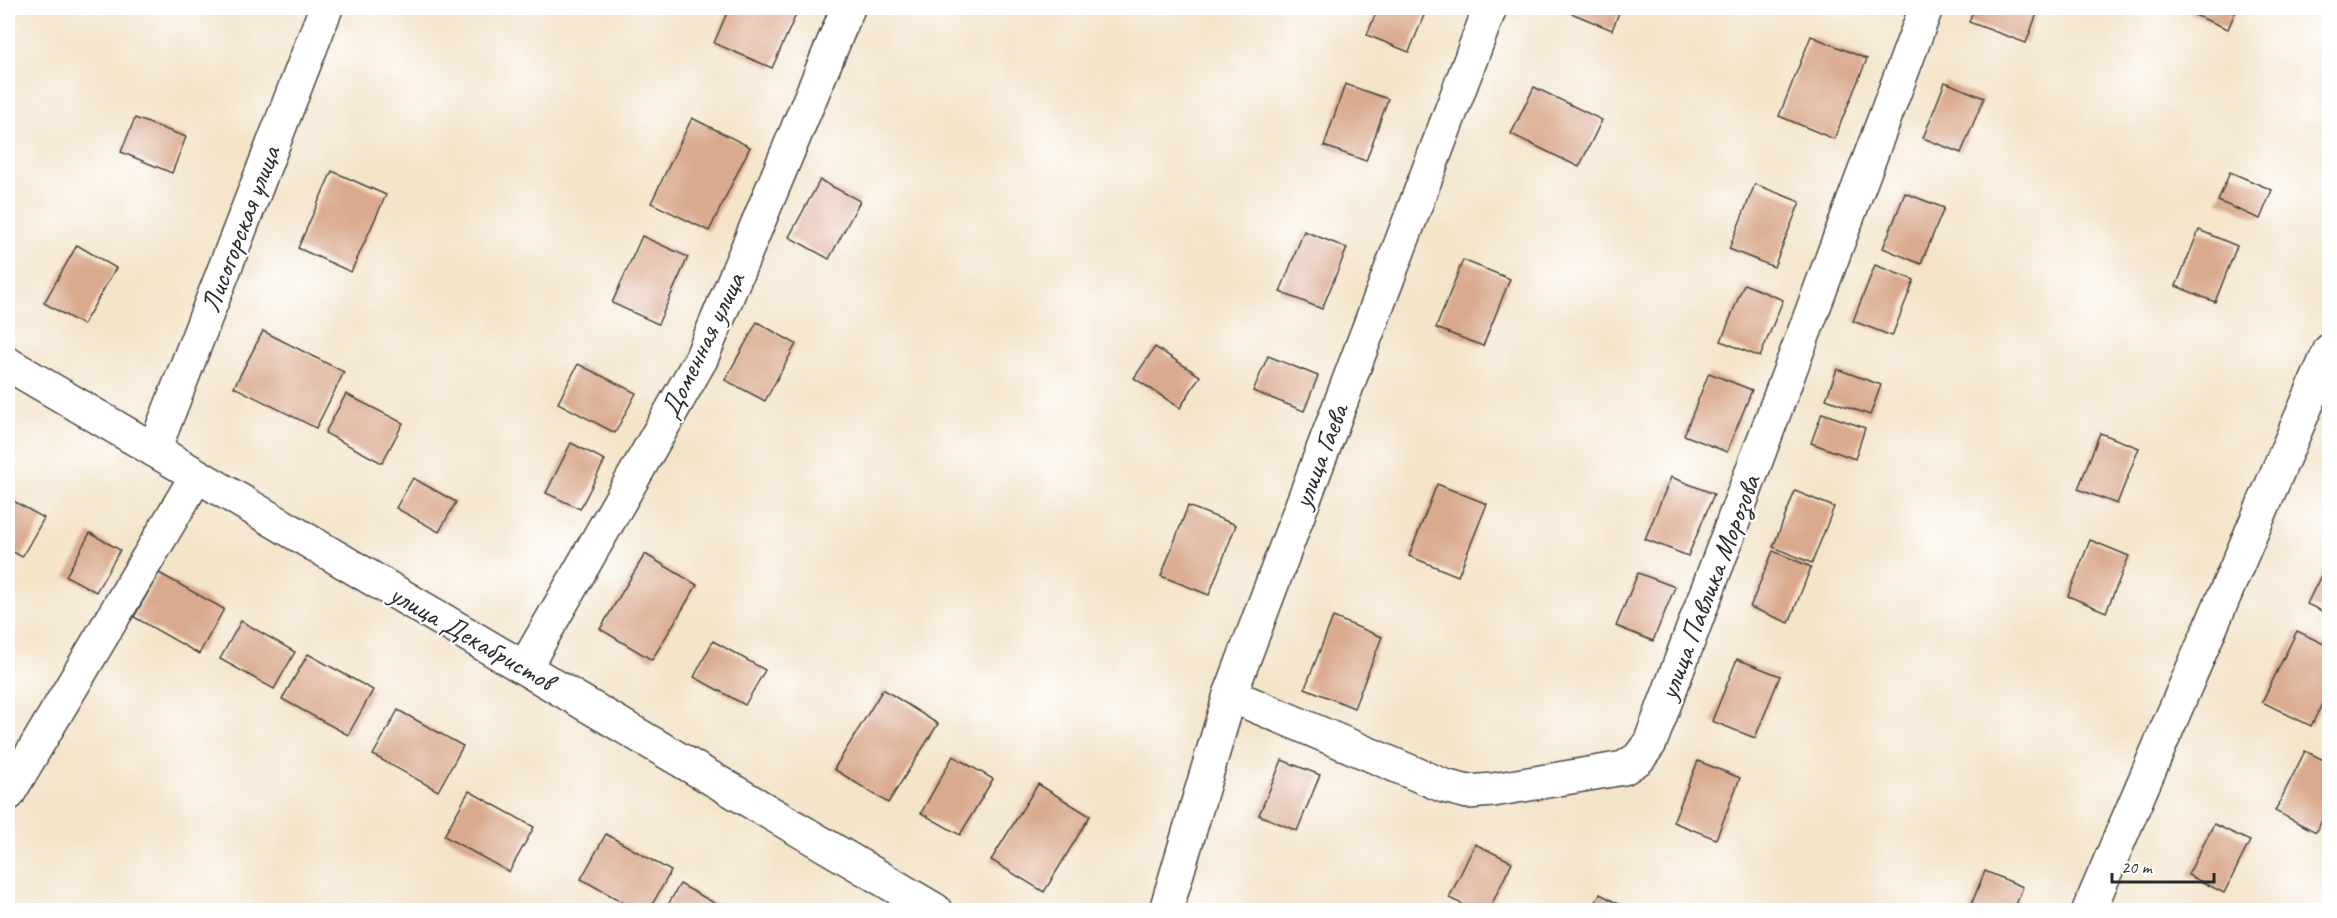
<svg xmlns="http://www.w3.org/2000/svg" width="2337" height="918" font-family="Caveat,sans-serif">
  <rect width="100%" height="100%" fill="#fff"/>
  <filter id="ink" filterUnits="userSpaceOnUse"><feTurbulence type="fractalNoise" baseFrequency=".0167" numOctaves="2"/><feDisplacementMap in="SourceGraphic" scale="12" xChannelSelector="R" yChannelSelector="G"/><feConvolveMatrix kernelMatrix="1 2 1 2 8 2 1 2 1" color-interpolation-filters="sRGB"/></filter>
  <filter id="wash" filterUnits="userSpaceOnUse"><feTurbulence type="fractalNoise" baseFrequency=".008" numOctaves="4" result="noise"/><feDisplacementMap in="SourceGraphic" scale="24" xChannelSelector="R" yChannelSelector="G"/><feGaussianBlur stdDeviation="1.35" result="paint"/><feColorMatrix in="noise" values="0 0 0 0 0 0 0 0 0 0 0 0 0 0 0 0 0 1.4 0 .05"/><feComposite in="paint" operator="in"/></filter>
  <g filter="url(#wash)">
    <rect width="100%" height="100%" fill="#f4e4ca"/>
    <g id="blocks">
      <g fill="#daaa8f">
        <polygon points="729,8 799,8 772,68 714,43"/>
        <polygon points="1378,8 1427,8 1409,52 1367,35"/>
        <polygon points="1571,8 1621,8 1612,30 1569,12"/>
        <polygon points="1974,8 2039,8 2026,43 1969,22"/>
        <polygon points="2192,8 2237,8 2228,29 2190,13"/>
        <polygon points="1811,36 1867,59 1834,139 1779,116"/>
        <polygon points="1945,82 1984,98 1961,153 1923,138"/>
        <polygon points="1345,84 1388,99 1366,161 1324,146"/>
        <polygon points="1534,87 1602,120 1579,167 1511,134"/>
        <polygon points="135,118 186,137 172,173 121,152"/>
        <polygon points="692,118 750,147 709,231 651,203"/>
        <polygon points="332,171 386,195 351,272 298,248"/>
        <polygon points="2230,172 2272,190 2260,219 2218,201"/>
        <polygon points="820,180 860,201 829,259 789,237"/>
        <polygon points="1755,184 1800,202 1774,267 1729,249"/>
        <polygon points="1905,193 1944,208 1921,264 1883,248"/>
        <polygon points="2199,230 2237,246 2215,302 2176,286"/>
        <polygon points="1304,231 1347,248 1322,309 1280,292"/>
        <polygon points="642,236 688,257 658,324 612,303"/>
        <polygon points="77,245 116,268 83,325 44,303"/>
        <polygon points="1463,260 1510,279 1483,346 1436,328"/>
        <polygon points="1875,265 1914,280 1892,336 1853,321"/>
        <polygon points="1744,284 1783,300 1760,357 1721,341"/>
        <polygon points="757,322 796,344 765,401 725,380"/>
        <polygon points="263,331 344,372 316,428 234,387"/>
        <polygon points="1155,347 1200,376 1180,408 1134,378"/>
        <polygon points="1268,356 1318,376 1304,411 1253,391"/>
        <polygon points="578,364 636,393 615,433 558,403"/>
        <polygon points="1837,369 1881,385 1870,415 1826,399"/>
        <polygon points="1709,373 1752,390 1727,452 1684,435"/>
        <polygon points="346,394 403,423 382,463 325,433"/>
        <polygon points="1822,413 1865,428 1855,459 1811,443"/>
        <polygon points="2100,433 2139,448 2117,504 2078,489"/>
        <polygon points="571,443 605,460 580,509 546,493"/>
        <polygon points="1671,477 1714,494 1688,556 1645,539"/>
        <polygon points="413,478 456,502 439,532 396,508"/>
        <polygon points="1437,484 1487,504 1458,576 1409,556"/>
        <polygon points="1795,491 1834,507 1812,563 1773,547"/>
        <polygon points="8,498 44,518 22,557 8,549"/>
        <polygon points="1188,506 1236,525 1209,595 1161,576"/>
        <polygon points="90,533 120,550 96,592 66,576"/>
        <polygon points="2090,540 2129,556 2106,612 2068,596"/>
        <polygon points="1773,551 1811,567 1789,623 1750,607"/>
        <polygon points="645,554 697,585 652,660 600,629"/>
        <polygon points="2330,557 2330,615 2307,604"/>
        <polygon points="159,573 224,609 199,654 134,617"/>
        <polygon points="1638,573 1675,587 1653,641 1616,626"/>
        <polygon points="1333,617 1382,637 1354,708 1305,688"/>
        <polygon points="241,621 295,652 274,689 220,659"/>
        <polygon points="2297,631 2330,647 2330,688 2311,726 2262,702"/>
        <polygon points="713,641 765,670 745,705 694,677"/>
        <polygon points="308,654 373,690 348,735 282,699"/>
        <polygon points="1737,659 1780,676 1755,738 1712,721"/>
        <polygon points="883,689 938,724 888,803 834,769"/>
        <polygon points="398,710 463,746 438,791 373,755"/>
        <polygon points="2305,751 2330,763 2330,805 2316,832 2275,811"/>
        <polygon points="953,756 993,779 960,835 921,813"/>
        <polygon points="1282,760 1320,775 1297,831 1259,815"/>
        <polygon points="1698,761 1740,778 1716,839 1673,822"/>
        <polygon points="1038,784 1090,816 1044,892 991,860"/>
        <polygon points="469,791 534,827 509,872 444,836"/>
        <polygon points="2214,824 2250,841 2224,893 2188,875"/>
        <polygon points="606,834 671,871 649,910 637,910 581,879"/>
        <polygon points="1475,844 1512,862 1489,910 1475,910 1449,898"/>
        <polygon points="1985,871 2023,887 2014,910 1969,910"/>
        <polygon points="680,884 727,910 665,910"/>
        <polygon points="1600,894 1630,910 1592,910"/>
      </g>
    </g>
  </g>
  <g filter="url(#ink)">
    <use href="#blocks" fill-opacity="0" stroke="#494743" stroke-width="1.5"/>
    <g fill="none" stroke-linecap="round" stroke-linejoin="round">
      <defs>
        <g id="minor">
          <polyline points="8,364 935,910"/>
          <polyline points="154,450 326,8"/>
          <polyline points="525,667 701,359 848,8"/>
          <polyline points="1230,695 1444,786 1468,792 1493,790 1624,768 1639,758 1650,743 1926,8"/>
          <polyline points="8,794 196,477"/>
          <polyline points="1166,910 1230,695 1490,8"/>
          <polyline points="2089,910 2330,350"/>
        </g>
      </defs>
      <use href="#minor" stroke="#494743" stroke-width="36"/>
      <use href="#minor" stroke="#fff" stroke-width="33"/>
    </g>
  </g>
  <g text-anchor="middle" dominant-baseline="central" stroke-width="4.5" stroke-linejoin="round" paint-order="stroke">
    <g font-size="28" fill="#2b2b2b" stroke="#fff">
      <text transform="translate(240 229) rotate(-69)">Лисогорская улица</text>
      <text transform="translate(702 345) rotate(-64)">Доменная улица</text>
      <text transform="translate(1320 456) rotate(-69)">улица Гаева</text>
      <text transform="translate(1709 587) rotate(-69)">улица Павлика Морозова</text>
      <text transform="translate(472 637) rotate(30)">улица Декабристов</text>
    </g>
  </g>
  <rect width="2337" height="918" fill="none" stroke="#fff" stroke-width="30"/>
  <path d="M2112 873v9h102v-9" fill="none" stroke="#2b2b2b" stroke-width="3"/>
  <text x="2121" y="873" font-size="18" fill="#2b2b2b" stroke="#ffffff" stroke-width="4.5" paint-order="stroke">20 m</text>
</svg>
